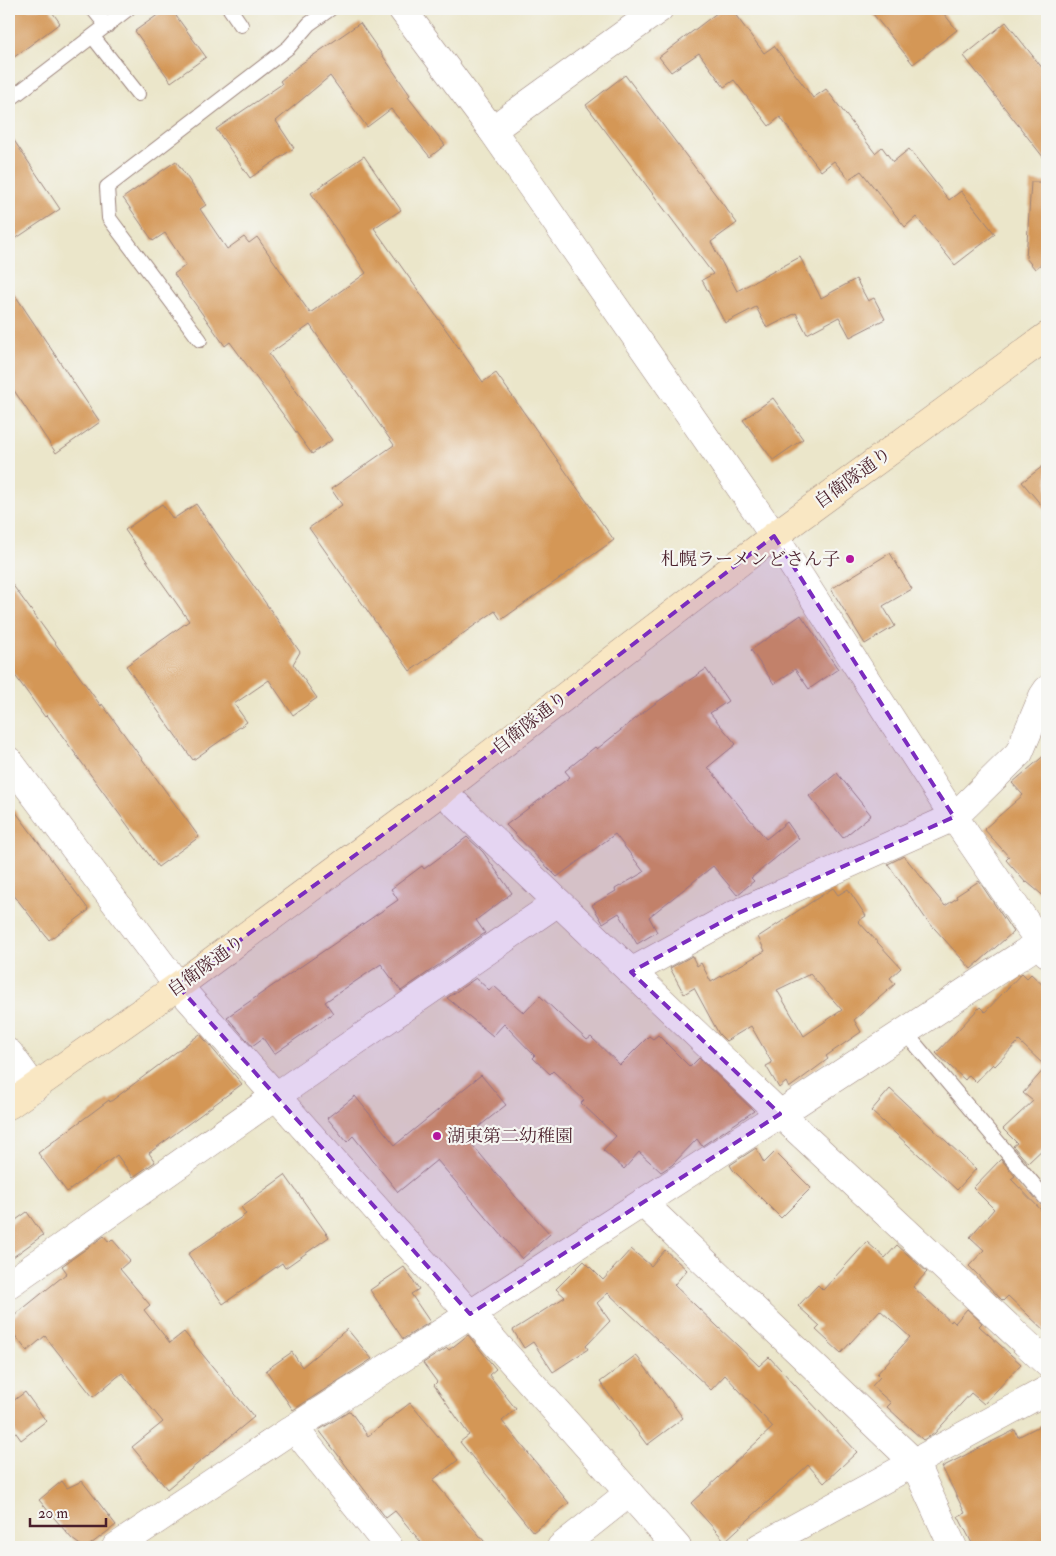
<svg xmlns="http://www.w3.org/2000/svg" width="1056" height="1556" font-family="'IM FELL Double Pica','Noto Serif JP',serif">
  <rect width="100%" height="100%" fill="#f6f6f2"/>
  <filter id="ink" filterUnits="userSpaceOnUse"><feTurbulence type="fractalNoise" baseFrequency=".02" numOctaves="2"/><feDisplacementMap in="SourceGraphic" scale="10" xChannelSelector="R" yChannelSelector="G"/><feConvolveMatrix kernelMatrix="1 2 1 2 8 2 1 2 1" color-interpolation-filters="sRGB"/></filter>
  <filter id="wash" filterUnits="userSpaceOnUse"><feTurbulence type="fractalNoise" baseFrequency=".0096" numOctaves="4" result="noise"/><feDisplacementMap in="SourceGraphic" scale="20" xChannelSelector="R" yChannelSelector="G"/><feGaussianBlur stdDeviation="1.12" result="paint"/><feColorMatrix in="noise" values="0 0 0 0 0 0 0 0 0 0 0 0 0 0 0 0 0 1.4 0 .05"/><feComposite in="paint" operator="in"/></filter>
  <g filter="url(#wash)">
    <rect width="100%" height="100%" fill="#ebe6ca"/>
    <g id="blocks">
      <g fill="#d49757" fill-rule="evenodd">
        <polygon points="9,9 50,9 60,23 9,61"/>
        <polygon points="166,9 171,9 206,57 171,82 135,31"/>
        <polygon points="722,9 731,9 764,53 774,46 813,98 826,89 875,153 882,147 893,162 909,149 949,200 961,191 995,234 955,265 916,217 905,227 861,171 849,179 834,161 821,171 780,117 769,126 734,80 724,87 699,53 671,72 659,57"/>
        <polygon points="869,9 940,9 957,30 913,64"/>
        <polygon points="1006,22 1047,74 1047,162 964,56"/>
        <polygon points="360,23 410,95 408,97 445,145 430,157 391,109 367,127 330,76 276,121 294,148 250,178 216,129 282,84 280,81 298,66"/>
        <polygon points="625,75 737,223 711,242 737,291 800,257 821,298 856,279 868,301 874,298 885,319 850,337 839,317 807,334 796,313 767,328 756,307 725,323 702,280 713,274 586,105"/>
        <polygon points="9,133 60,209 9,243"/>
        <polygon points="364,156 401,210 374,228 483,382 496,373 614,540 501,620 495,611 410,671 309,528 342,505 331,489 394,445 310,325 269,354 332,440 312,454 230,342 225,346 174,274 186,265 165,233 153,241 123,198 176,161 206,205 200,209 227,249 244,237 249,243 257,237 310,313 366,273 311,193"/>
        <polygon points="1031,182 1047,182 1047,259 1035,269 1026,258"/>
        <polygon points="9,286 100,422 56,453 9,383"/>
        <polygon points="773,398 803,439 773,460 743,420"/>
        <polygon points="1047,463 1047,512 1022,482"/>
        <polygon points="162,504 173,519 196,504 300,652 293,664 317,698 293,715 269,680 234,704 247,722 193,760 126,666 189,621 125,530"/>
        <polygon points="890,553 912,589 883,606 895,626 865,644 831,589"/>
        <polygon points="9,580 101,706 102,704 199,837 158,867 47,715 45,717 9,667"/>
        <polygon points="801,615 838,669 809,689 795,669 774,684 751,650"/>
        <polygon points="706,669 728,701 710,713 736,744 708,767 766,839 787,822 799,839 751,878 754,881 737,895 713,866 649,917 657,932 637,944 619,913 603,923 592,905 616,891 615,889 644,872 615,834 557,877 506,825 570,777 565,771 595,747 597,749 653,705"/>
        <polygon points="1047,753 1047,899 1027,882 1026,883 1006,860 1009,857 984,829 1023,795 1012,783"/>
        <polygon points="837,773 871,815 843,838 809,796"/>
        <polygon points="9,803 89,910 49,940 9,889"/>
        <polygon points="467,837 483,852 512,893 476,920 485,933 401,991 381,964 325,1002 333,1013 274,1054 263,1038 252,1046 227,1017 398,900 391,889 422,866 424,869"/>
        <polygon points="904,856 945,906 957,898 956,896 979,881 1013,932 971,969 926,919 888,864"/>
        <path d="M 833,888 L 838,895 L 848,889 L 866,916 L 858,921 L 901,968 L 890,978 L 895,984 L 854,1020 L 861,1032 L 826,1056 L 828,1059 L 789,1088 L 786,1082 L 779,1088 L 766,1066 L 772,1063 L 751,1026 L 726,1041 L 719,1034 L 694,988 L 684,994 L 670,968 L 692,956 L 697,966 L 701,963 L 711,982 L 765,951 L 758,937 ZM 810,974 L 842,1010 L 804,1036 L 777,990 Z"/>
        <polygon points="1022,973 1027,978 1031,974 1047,989 1047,1145 1028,1163 1013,1146 1017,1143 1003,1129 1033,1101 1023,1093 1046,1067 1019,1041 995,1066 993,1064 976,1082 969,1075 965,1080 936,1053 980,1007 985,1012"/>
        <polygon points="476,978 489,990 494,986 524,1013 540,996 587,1040 591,1037 620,1065 649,1036 653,1039 658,1035 690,1067 699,1058 754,1111 702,1146 697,1139 672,1165 661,1172 639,1152 624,1169 603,1150 616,1136 581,1103 584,1100 553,1071 550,1074 533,1058 535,1056 504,1024 493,1036 447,998"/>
        <polygon points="200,1034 242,1084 149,1153 155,1162 133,1177 117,1155 67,1192 38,1153 109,1100 110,1102"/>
        <polygon points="481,1075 506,1105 466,1137 515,1196 550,1234 522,1259 437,1160 398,1192 353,1136 347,1142 327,1118 355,1096 395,1145"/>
        <polygon points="890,1089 976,1169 957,1190 871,1111"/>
        <polygon points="756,1148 764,1163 775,1152 811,1188 781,1218 733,1170 730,1165"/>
        <polygon points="1001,1159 1015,1176 1011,1179 1047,1216 1047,1333 1008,1296 1003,1301 969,1266 984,1250 970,1237 994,1209 973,1188"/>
        <polygon points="285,1175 329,1237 285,1268 282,1263 223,1304 188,1254 246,1214 241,1207"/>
        <polygon points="27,1212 43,1235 9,1260 9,1225"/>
        <polygon points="104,1236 109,1242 112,1239 130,1260 120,1269 150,1305 144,1310 170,1343 184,1332 254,1417 167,1489 132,1447 163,1422 122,1373 93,1397 45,1336 27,1351 9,1328 9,1320 67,1273 62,1266"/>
        <polygon points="867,1242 885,1258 897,1245 927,1272 913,1287 951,1322 952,1320 955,1323 967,1309 982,1323 979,1326 1021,1364 984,1404 971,1393 934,1434 923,1440 887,1407 891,1403 872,1386 880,1377 877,1374 910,1337 880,1310 841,1353 816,1330 820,1326 798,1306 818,1285 823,1290"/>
        <polygon points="631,1249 651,1266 665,1250 687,1270 674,1285 759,1366 769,1357 857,1452 824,1483 808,1465 725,1541 691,1503 773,1427 725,1375 711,1390 608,1293 597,1303 610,1321 586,1346 588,1349 553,1372 533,1342 524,1348 513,1330 565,1297 556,1289 584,1261 603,1280"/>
        <polygon points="404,1267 419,1289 411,1294 430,1322 403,1339 370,1290"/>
        <polygon points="347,1329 372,1359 293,1410 266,1370 292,1352 302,1367"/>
        <polygon points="468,1335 496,1369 489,1375 516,1409 502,1421 569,1503 533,1532 460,1442 469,1435 434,1385 437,1382 423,1363 447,1348 449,1350"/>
        <polygon points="636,1355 683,1418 647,1445 600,1382"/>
        <polygon points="25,1392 46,1421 21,1440 9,1423 9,1404"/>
        <polygon points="410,1403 458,1460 433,1480 489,1547 425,1547 395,1511 386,1518 319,1430 350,1411 368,1436"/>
        <polygon points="1047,1422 1047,1547 974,1547 958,1516 965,1513 942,1467 1015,1430 1018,1437"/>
        <polygon points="62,1481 67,1488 82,1481 116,1525 87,1547 83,1547 72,1539 39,1500"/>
      </g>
    </g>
  </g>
  <g filter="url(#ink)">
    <use href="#blocks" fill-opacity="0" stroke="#9a827a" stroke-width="1"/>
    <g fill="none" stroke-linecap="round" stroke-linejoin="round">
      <defs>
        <g id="lane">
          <polyline points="93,9 107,26"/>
          <polyline points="230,9 241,25"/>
          <polyline points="93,37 138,94"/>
          <polyline points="9,100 128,9"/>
          <polyline points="200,340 109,218 107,187 289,47 309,24 330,9"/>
          <polyline points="905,1032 1047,1200"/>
        </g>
        <g id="street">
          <polyline points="402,9 492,130 659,9"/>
          <polyline points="492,130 774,536 954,817 1047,953"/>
          <polyline points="9,761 178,986 677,1547"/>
          <polyline points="442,791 780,1114 1047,1363"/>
          <polyline points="631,972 734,915 954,817 1019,753 1043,696 1047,690"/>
          <polyline points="9,1053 34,1088"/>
          <polyline points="643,1203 914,1462 953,1547"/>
          <polyline points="9,1284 276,1096 558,902"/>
          <polyline points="294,1428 389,1547"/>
          <polyline points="116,1547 294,1428 780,1114 1047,938"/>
          <polyline points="561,1547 629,1493"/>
          <polyline points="760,1547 1047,1390"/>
        </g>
        <polyline id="secondary" points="9,1105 178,986 442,791 774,536 1047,336"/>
      </defs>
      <use href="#lane" stroke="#9a827a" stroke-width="16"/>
      <use href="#street" stroke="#9a827a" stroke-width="29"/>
      <use href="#secondary" stroke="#9a827a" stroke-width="29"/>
      <use href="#lane" stroke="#fff" stroke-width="14"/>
      <use href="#street" stroke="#fff" stroke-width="28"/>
      <use href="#secondary" stroke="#f9e7c3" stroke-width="28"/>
    </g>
  </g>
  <path fill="#7b2cbf" fill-opacity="0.2" stroke="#7b2cbf" stroke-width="4" stroke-dasharray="10 6" stroke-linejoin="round" d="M 774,536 L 954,817 L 734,915 L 631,972 L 780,1114 L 470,1314 L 178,986 L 442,791 Z"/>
  <g fill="#b5179e" stroke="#f6f6f2" stroke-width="2">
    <circle cx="850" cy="559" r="5"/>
    <circle cx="437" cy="1136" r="5"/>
  </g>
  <g text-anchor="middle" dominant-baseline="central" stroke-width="4.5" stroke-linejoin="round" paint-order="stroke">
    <g font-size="18" fill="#4a1f2b" stroke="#f6f6f2">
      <text transform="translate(853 478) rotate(-36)">自衛隊通り</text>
      <text transform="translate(530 723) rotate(-38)">自衛隊通り</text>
      <text transform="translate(206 966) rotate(-36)">自衛隊通り</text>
    </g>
    <g font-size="18" fill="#4a1f2b" stroke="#f6f6f2" text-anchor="end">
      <text x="840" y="559">札幌ラーメンどさん子</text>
      <text x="447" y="1136" text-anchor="start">湖東第二幼稚園</text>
    </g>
  </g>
  <rect width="1056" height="1556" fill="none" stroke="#f6f6f2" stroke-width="30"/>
  <path d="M30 1518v8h76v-8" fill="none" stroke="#4a1f2b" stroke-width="2.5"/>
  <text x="38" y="1518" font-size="15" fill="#4a1f2b" stroke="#f6f6f2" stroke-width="4" paint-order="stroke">20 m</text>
</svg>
